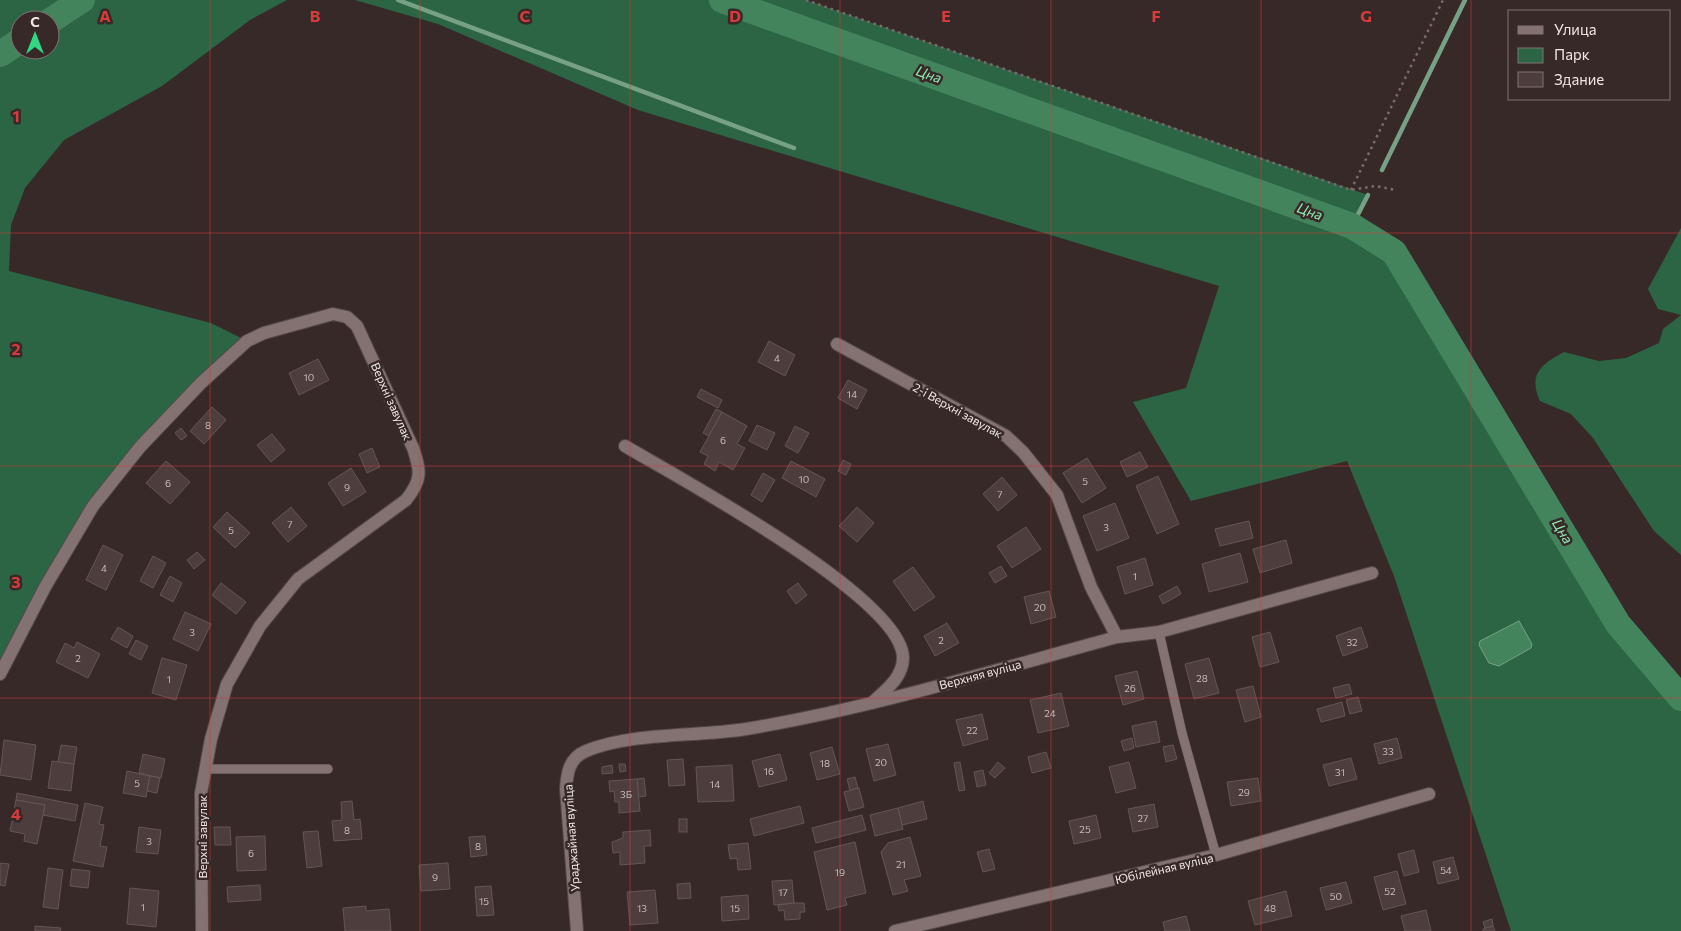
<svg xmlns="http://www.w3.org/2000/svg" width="1681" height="931" font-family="Commissioner,sans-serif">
  <rect width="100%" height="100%" fill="#382929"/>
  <g fill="#2b6543" fill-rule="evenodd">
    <path d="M 0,0 L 287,0 L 250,20 L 162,86 L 64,140 L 25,188 L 11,225 L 9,271 L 211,323 L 247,341 L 93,506 L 0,674 ZM 20,20 L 50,20 L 50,50 L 20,50 Z"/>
    <polygon points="355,0 806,0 1368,195 1352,226 1394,252 1404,266 1618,624 1681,698 1681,931 1511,931 1394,576 1347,461 1191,501 1133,402 1186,388 1219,286 638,110 438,24"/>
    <path d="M 1681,228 L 1681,555 L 1654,531 L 1593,438 L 1571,414 L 1540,401 C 1528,375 1541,364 1564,352 L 1599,361 L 1626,358 L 1659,343 L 1663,329 L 1681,315 L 1658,309 L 1648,289 Z"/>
  </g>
  <polygon fill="#44845d" stroke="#77a185" points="1519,621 1532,644 1531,648 1499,666 1489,663 1479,645 1480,641"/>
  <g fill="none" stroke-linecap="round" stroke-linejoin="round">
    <g stroke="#77a185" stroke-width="4.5">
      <polyline points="398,0 794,148"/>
      <polyline points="1382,170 1465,0"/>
      <polyline points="1352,226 1368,195"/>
    </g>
    <g stroke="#44845d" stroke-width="26">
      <polyline points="722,0 1352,226 1394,252 1618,624 1681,698"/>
      <polyline points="50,21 82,0"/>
      <polyline points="0,54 20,41"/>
    </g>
  </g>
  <g fill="#4d3e3d" stroke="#655554">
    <polygon points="769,341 795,355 785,376 758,362"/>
    <polygon points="318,359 329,380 299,395 289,373"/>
    <polygon points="848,380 867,390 857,409 838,398"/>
    <polygon points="701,389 722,400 718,408 697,397"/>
    <polygon points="212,407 226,420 204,444 190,431"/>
    <polygon points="716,409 722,412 709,436 703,433"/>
    <polygon points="722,412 747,426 737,444 745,448 733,470 719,462 715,471 704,464 708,456 700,452"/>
    <polygon points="757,425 775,433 767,450 749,441"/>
    <polygon points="795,426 809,433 798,453 785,446"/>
    <polygon points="181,428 187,436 181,440 175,433"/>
    <polygon points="272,434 285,450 271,462 257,445"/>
    <polygon points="372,448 380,467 367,473 359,454"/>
    <polygon points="1140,452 1148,467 1127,477 1120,462"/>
    <polygon points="1087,458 1106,488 1082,503 1063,473"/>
    <polygon points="843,460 851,464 846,475 838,471"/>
    <polygon points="166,461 190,482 170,504 146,483"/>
    <polygon points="791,461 825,479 816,497 782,478"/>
    <polygon points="351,468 366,492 343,506 328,483"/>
    <polygon points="763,473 775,480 762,502 751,495"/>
    <polygon points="1158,476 1179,524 1157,534 1136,486"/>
    <polygon points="1002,477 1017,495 998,511 983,494"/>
    <polygon points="1115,503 1129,538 1097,551 1083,516"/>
    <polygon points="291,507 307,526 288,542 272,523"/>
    <polygon points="857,507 874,523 857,542 839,526"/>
    <polygon points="227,512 250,533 235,548 213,527"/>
    <polygon points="1249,521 1253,538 1220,546 1215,529"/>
    <polygon points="1026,527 1041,549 1012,568 997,546"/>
    <polygon points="1286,540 1292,563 1260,573 1253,549"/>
    <polygon points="103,545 123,555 106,590 86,580"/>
    <polygon points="197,552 205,560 194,569 187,560"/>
    <polygon points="1240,553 1248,582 1209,592 1202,564"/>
    <polygon points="153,556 166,563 153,588 140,581"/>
    <polygon points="1145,558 1153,585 1125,594 1117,567"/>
    <polygon points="1001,566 1007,576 995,583 989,573"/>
    <polygon points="913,567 935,597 914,611 893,581"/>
    <polygon points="170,576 182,583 173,602 160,595"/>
    <polygon points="221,583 246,602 236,614 212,595"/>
    <polygon points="798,583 807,595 796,604 787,591"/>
    <polygon points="1177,586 1181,594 1163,604 1159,596"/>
    <polygon points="1049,591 1056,617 1031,624 1024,597"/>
    <polygon points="185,612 211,624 198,651 173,639"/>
    <polygon points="947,623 959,643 935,656 924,636"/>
    <polygon points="118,627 133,636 127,648 111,639"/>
    <polygon points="1361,627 1368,647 1343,656 1336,636"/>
    <polygon points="1270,632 1279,662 1260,667 1252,637"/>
    <polygon points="136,640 148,646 141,660 129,654"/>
    <polygon points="77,642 100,654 88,678 56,662 65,643 74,648"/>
    <polygon points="162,658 187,665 176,700 152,693"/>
    <polygon points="1209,658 1219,693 1194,699 1185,664"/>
    <polygon points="1137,671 1144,699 1123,705 1115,676"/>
    <polygon points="1349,684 1352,694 1336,698 1333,688"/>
    <polygon points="1253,686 1261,717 1245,722 1236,690"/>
    <polygon points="1061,693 1069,726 1038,733 1030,700"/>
    <polygon points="1358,697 1362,711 1350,714 1346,700"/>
    <polygon points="1342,702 1345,716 1321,722 1317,709"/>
    <polygon points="982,714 988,739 963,746 956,720"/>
    <polygon points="1156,721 1160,742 1136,747 1132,726"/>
    <polygon points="1132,738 1134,748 1124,751 1121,741"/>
    <polygon points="1397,738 1402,758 1379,764 1374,744"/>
    <polygon points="4,740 36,745 31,780 0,775"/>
    <polygon points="888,744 896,775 874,781 866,749"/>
    <polygon points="61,745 77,747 74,764 58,762"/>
    <polygon points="1173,745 1177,759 1166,762 1163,747"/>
    <polygon points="832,747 840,774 817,780 810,753"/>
    <polygon points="1046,752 1051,768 1032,773 1028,757"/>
    <polygon points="143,754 165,759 161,778 139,773"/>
    <polygon points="780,754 787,780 759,787 752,761"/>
    <polygon points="1351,758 1357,779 1329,786 1323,765"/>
    <polygon points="683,759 685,785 669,786 667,760"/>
    <polygon points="52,761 74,764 71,791 48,788"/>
    <polygon points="960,762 965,790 959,791 954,763"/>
    <polygon points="998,762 1005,768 995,778 989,773"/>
    <polygon points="1129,762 1136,788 1116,793 1109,767"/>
    <polygon points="619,764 625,764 626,771 620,772"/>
    <polygon points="612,765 613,773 602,774 602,767"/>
    <polygon points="732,765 734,801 698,802 696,767"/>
    <polygon points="983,770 986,785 977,787 974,772"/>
    <polygon points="127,771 150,776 146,797 123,793"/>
    <polygon points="150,776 160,778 157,793 147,791"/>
    <polygon points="855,777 858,788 850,790 847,779"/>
    <polygon points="644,778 646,796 638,797 637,779"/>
    <polygon points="1258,778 1261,801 1231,806 1227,782"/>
    <polygon points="637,779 640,811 619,813 619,802 615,802 614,791 610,792 609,781"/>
    <polygon points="859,788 864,807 849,811 844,792"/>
    <polygon points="17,793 78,805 75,821 43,815 45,805 16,800"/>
    <polygon points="16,800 45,805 37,844 24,841 25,834 10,831"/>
    <polygon points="352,801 354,820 360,819 362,839 334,841 332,821 342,820 341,802"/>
    <polygon points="923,801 927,819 902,825 898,808"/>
    <polygon points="85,803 103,807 99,824 104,825 100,846 107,847 103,867 73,861"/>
    <polygon points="1154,804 1158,827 1133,832 1128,809"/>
    <polygon points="800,806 804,823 754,836 750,819"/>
    <polygon points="898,808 903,829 875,836 870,815"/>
    <polygon points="862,815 866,830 816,843 812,828"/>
    <polygon points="1096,815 1101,838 1074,844 1069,821"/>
    <rect x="679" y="819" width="8" height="13"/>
    <polygon points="139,827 161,830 158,854 136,852"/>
    <polygon points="214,827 230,827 231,845 215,845"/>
    <polygon points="650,830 651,846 644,846 645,863 620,865 620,852 613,853 612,842 623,838 623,832"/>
    <polygon points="318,831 322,866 307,868 303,832"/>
    <polygon points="265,836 266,870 237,871 236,837"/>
    <polygon points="485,836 487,855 471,857 469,837"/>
    <polygon points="910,837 921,876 904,880 908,891 893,895 881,852 888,843"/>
    <polygon points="855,842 866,893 845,898 847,905 827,910 814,852"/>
    <polygon points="748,843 751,869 738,870 737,858 730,859 728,845"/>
    <polygon points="989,849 995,869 983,872 977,852"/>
    <polygon points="1414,850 1419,872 1404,876 1398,854"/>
    <polygon points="1453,857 1459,879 1438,884 1433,862"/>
    <polygon points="0,863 9,864 5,886 0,885"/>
    <polygon points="448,863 450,889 421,891 419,865"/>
    <polygon points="48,868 63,870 58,909 43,907"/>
    <polygon points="72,869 90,871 88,888 70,886"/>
    <polygon points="1397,871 1406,904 1383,910 1374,877"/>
    <polygon points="792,880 794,903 774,905 772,881"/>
    <polygon points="1346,882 1352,903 1326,910 1320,888"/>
    <polygon points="690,883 691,898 678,899 677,884"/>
    <polygon points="260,885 261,900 228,902 227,887"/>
    <polygon points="491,886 494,915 477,916 475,887"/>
    <polygon points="130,888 159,891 156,927 127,924"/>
    <polygon points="655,890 658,923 630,925 627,892"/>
    <polygon points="1286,891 1292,916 1255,925 1248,901"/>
    <polygon points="748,895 749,919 722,921 721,897"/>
    <polygon points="794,903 804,903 805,912 800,912 800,919 785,920 784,910 779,911 778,905"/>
    <polygon points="366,906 366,911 389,909 391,931 345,931 343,908"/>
    <polygon points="1426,910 1431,931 1405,931 1401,916"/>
    <polygon points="1186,916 1190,931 1165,931 1163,922"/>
    <polygon points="1492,919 1493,926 1485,928 1483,922"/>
    <polygon points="35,926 61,928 60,931 35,931"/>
    <polygon points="1493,926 1495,931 1483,931 1483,929"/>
  </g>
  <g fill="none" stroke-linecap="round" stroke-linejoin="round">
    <defs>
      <g id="lane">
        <polyline points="1159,632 1182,733 1216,855"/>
        <polyline points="205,769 328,769"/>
      </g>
      <g id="street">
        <polyline points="837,344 1006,436 1023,452 1057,495 1091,587 1117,637"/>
        <path d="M 625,446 C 677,477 903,598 903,658 C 903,677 886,690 874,701"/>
        <path d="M 0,674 L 45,587 L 93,506 L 140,447 L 201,383 L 247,341 L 264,333 L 333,314 L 347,317 L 357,326 L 413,448 C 421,471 422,480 406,500 L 298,579 L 260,626 L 227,684 L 211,739 L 201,793 L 202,931"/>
        <path d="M 577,931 L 566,789 C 567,773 569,758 586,751 C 632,732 696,737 746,729 C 872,708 995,670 1117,637 L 1159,632 L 1372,573"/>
        <polyline points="895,931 1216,855 1429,794"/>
      </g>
    </defs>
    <use href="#lane" stroke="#554948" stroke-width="10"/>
    <use href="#street" stroke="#554948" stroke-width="14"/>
    <g stroke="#796c6c" stroke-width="2.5" stroke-dasharray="2.5 4" stroke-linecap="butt">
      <polyline points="806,0 1351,190 1375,186 1396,190"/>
      <polyline points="1351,190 1443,0"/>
    </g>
    <use href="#lane" stroke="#847272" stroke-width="9"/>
    <use href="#street" stroke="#847272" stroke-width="12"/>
  </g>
  <path fill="none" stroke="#d83b3b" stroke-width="1" stroke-opacity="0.55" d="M 210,0 L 210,931M 420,0 L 420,931M 630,0 L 630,931M 840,0 L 840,931M 1051,0 L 1051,931M 1261,0 L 1261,931M 1471,0 L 1471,931M 0,233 L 1681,233M 0,466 L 1681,466M 0,698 L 1681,698"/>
  <g text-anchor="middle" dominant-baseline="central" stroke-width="5" stroke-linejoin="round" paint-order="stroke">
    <g font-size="10" fill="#c6baba">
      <text x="777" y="358">4</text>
      <text x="309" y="377">10</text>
      <text x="852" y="394">14</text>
      <text x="208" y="425">8</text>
      <text x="723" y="440">6</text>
      <text x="804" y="479">10</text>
      <text x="1085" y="481">5</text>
      <text x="168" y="483">6</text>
      <text x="347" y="487">9</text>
      <text x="1000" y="494">7</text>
      <text x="290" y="524">7</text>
      <text x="1106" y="527">3</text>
      <text x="231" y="530">5</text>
      <text x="104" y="568">4</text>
      <text x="1135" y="576">1</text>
      <text x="1040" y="607">20</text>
      <text x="192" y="632">3</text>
      <text x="941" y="640">2</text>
      <text x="1352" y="642">32</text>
      <text x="78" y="658">2</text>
      <text x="1202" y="678">28</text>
      <text x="169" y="679">1</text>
      <text x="1130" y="688">26</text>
      <text x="1050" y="713">24</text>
      <text x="972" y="730">22</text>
      <text x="1388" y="751">33</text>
      <text x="881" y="762">20</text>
      <text x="825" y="763">18</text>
      <text x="769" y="771">16</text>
      <text x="1340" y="772">31</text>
      <text x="137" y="783">5</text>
      <text x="715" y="784">14</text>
      <text x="1244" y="792">29</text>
      <text x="626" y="794">3Б</text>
      <text x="1143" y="818">27</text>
      <text x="1085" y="829">25</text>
      <text x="347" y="830">8</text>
      <text x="149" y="841">3</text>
      <text x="478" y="846">8</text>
      <text x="251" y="853">6</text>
      <text x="901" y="864">21</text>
      <text x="1446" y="870">54</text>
      <text x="840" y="872">19</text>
      <text x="435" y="877">9</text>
      <text x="1390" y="891">52</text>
      <text x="783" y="892">17</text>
      <text x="1336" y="896">50</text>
      <text x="484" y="901">15</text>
      <text x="143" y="907">1</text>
      <text x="642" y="908">13</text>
      <text x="735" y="908">15</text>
      <text x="1270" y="908">48</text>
    </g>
    <g font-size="12" fill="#eee4e3" stroke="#382929">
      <text transform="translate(392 401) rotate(66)">Верхні завулак</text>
      <text transform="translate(958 410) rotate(29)">2-і Верхні завулак</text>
      <text transform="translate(980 674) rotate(-15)">Верхняя вуліца</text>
      <text transform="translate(202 837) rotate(-90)">Верхні завулак</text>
      <text transform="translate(571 838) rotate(-94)">Ураджайная вуліца</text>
      <text transform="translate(1164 868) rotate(-13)">Юбілейная вуліца</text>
    </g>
    <g font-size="14" font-style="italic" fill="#8febb1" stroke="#382929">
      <text transform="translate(929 74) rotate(20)">Цна</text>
      <text transform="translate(1310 211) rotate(20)">Цна</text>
      <text transform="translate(1563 531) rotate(59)">Цна</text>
    </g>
  </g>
  <g font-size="16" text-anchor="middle" font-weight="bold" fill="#d83b3b" stroke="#382929" stroke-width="5" stroke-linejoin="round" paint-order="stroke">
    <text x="105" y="22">A</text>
    <text x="315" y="22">B</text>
    <text x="525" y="22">C</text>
    <text x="735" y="22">D</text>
    <text x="946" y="22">E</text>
    <text x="1156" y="22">F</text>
    <text x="1366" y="22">G</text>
    <text x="16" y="122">1</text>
    <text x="16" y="355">2</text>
    <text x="16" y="588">3</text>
    <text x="16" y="820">4</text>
  </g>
  <rect x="1508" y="10" width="162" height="90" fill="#382929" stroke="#817473"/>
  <rect x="1518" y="26" width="25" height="8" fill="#847272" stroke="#817473"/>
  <text x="1554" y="35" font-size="15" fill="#eee4e3">Улица</text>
  <rect x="1518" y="48" width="25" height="15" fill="#2b6543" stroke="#817473"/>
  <text x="1554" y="60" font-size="15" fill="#eee4e3">Парк</text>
  <rect x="1518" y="72" width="25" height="15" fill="#4d3e3d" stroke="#817473"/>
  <text x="1554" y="85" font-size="15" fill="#eee4e3">Здание</text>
  <g transform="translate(35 35)"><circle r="24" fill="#382929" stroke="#817473"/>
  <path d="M0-4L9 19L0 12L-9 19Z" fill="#2fd883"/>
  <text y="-8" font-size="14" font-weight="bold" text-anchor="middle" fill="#eee4e3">С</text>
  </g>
</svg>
